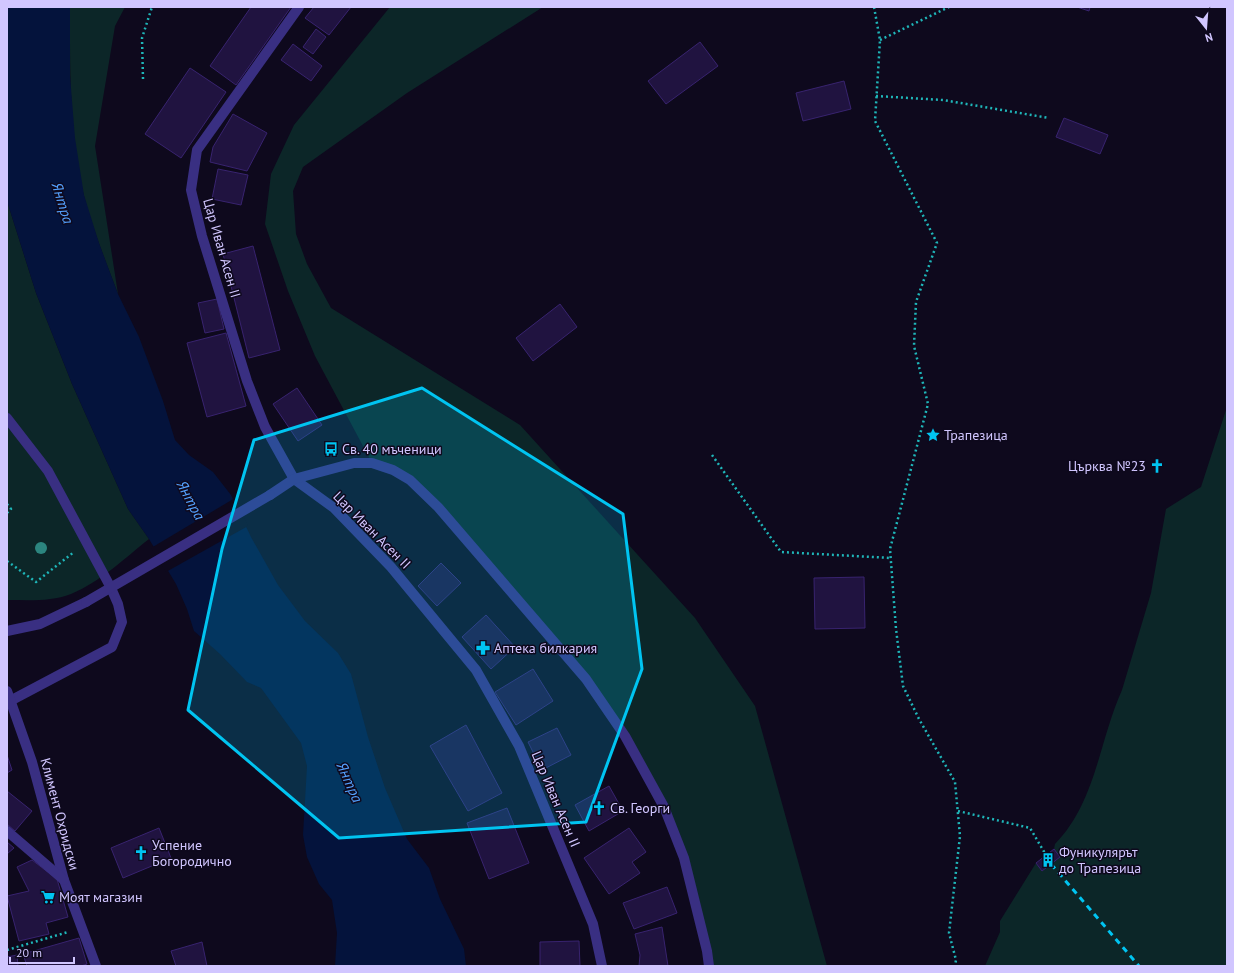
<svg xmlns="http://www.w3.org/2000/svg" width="1234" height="973" font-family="'PT Sans',sans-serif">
  <rect width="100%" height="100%" fill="#0e091d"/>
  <g fill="#0c2628">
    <path d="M 70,7 L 125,7 L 115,26 L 95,146 L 118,294 C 106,262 93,230 84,196 C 69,135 70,69 70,7 Z"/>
    <polygon points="390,7 543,7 407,93 303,167 293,191 296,234 307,264 331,308 520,425 695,618 755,706 827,966 709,966 707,951 664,807 586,679 410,480 372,463 315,356 288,291 265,224 271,174 294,125"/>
    <path d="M 7,201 L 36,293 L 72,384 L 128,509 L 149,539 C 125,558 100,582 71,594 C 51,602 28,600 7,600 Z"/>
    <path d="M 1227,407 L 1227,966 L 985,966 L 1000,932 L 1000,921 L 1036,863 L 1042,871 L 1060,857 L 1054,849 L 1055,844 C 1096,802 1099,741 1122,690 L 1151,593 L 1166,509 L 1201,487 Z"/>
  </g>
  <polygon fill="#04133c" points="7,7 70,7 70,76 75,138 84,195 99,243 118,294 139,337 163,401 175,440 189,455 213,472 231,495 251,537 278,585 305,621 338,653 351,674 368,737 385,788 407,839 429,868 440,899 464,949 466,966 335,966 337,933 332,900 319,884 307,857 303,835 307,766 301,743 261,688 247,682 220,654 194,631 187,609 176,584 149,539 128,509 72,384 36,293 7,201"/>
  <polygon fill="#0e091d" points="235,498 248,526 166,572 151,548"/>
  <g fill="#201340" stroke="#38236f">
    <polygon points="251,7 291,7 236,85 210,66"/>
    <polygon points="314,7 351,7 329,35 305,18"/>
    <polygon points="1077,7 1090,7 1089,11"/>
    <polygon points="316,29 326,37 313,54 303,47"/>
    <polygon points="700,42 718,66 666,104 648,81"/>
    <polygon points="293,44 322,66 311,81 281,60"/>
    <polygon points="190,68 226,92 181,158 145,134"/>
    <polygon points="844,81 851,109 803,121 796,93"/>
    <polygon points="233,114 267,133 247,171 210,162 213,147"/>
    <polygon points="1064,118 1108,135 1100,154 1056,137"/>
    <polygon points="218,169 248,175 241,205 212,199"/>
    <polygon points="253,246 280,350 249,358 223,254"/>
    <polygon points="217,299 224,329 205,333 198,303"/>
    <polygon points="560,304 577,327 533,361 516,338"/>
    <polygon points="226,333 246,406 207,417 187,343"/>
    <polygon points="297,388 322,425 298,441 273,404"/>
    <polygon points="441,563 461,583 437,606 418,586"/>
    <polygon points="864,577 865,628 815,629 814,578"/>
    <polygon points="486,615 515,647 491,669 462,637"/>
    <polygon points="533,669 553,701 516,725 495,692"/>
    <polygon points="466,725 502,793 468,811 430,746"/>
    <polygon points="557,728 571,755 542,770 528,742"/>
    <polygon points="7,755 12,770 7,773"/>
    <polygon points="609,786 623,811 589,831 575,805"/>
    <polygon points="7,791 32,811 15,831 7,824"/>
    <polygon points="507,808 529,863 489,879 467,823"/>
    <polygon points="159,828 171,858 123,878 111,848"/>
    <polygon points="629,828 646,852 632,862 640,873 609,894 584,858"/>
    <polygon points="7,842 14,848 7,854"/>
    <polygon points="1054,849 1060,857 1042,871 1036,863"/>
    <polygon points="32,860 57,879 68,917 46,923 49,934 19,941 7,896 29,891 17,867"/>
    <polygon points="667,887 677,913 634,929 623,903"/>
    <polygon points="662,927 668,966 639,966 640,955 635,934"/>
    <polygon points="79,938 87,964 81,966 27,966 23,954"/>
    <polygon points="579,941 580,966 540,966 540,942"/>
    <polygon points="202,942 207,966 176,966 171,951"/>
    <polygon points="17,955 18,966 7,966 7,957"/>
  </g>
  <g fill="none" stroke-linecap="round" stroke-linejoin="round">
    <g stroke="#1fb6b9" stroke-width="2.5" stroke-dasharray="2 3" stroke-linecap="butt">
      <polyline points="874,7 880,40 875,121 937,243 916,302 914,346 928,404 890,549 896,629 903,686 919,719 955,782 960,836 949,933 956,960 955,966"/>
      <polyline points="880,40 949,7"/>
      <polyline points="143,79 142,38 152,7"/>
      <polyline points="876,96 943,100 1049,118"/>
      <polyline points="712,455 781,552 891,558"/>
      <polyline points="7,504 11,509 7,513"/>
      <polyline points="7,561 36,582 74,552"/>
      <polyline points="958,811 1030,828 1046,855"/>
      <polyline points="7,950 68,932"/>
    </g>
    <g stroke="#392f82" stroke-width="10">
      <polyline points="299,7 197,150 191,190 202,236 247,381 265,427 294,479 334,508 391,567 476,670 519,746 593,924 602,966"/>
      <polyline points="7,418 48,471 111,588 118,604 122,622 112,647 10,701"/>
      <polyline points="270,495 294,479 354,463 372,463 393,470 410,480 438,507 586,679 625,736 664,807 684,858 707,951 709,966"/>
      <polyline points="7,631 40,624 86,602"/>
      <polyline points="7,691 32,762 64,880 96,966"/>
      <polyline points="7,831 64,880"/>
    </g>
    <polyline stroke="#00c4f1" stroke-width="3" stroke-dasharray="6 5" stroke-linecap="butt" points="1051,864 1139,966"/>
    <polyline stroke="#392f82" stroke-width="10" points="86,602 270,495"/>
  </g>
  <circle fill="#2c857f" cx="41" cy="548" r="6"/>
  <path fill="#00c4f1" fill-opacity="0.2" stroke="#00c4f1" stroke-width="3" stroke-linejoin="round" d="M 422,388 L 623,514 L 642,669 L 586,822 L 339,838 L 188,710 L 222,549 L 254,440 Z"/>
  <defs>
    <symbol id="sight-bare" viewBox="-9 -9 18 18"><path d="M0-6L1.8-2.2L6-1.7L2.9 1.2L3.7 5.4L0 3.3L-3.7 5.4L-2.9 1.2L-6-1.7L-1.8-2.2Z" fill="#00c4f1" stroke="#0e091d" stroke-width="2.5" paint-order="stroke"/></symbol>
    <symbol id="bus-bare" viewBox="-9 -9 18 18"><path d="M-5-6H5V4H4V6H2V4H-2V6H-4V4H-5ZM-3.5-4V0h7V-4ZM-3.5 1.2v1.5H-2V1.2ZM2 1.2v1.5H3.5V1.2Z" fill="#00c4f1" stroke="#0e091d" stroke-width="2.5" paint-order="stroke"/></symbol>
    <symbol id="church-bare" viewBox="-9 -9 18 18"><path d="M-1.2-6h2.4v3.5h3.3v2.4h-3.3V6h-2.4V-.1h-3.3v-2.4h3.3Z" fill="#00c4f1" stroke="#0e091d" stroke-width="2.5" paint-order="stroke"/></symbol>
    <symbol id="pharmacy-bare" viewBox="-9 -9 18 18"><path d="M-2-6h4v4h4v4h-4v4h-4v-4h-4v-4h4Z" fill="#00c4f1" stroke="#0e091d" stroke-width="2.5" paint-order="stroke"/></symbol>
    <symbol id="building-bare" viewBox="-9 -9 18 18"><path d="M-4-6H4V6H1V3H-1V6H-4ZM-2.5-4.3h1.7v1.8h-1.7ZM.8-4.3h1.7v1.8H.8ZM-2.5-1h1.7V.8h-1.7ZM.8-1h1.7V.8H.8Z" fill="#00c4f1" stroke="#0e091d" stroke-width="2.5" paint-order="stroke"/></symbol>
    <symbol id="supermarket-bare" viewBox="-9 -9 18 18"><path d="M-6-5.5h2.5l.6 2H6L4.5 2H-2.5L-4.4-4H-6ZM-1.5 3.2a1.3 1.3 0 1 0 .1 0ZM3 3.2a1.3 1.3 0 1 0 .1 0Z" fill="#00c4f1" stroke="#0e091d" stroke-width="2.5" paint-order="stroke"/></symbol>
  </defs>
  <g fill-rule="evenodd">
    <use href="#sight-bare" x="923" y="425" width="20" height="20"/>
    <use href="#bus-bare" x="321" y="439" width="20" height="20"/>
    <use href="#church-bare" x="1147" y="456" width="20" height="20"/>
    <use href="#pharmacy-bare" x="473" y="638" width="20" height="20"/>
    <use href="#church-bare" x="589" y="798" width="20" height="20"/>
    <use href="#church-bare" x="131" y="843" width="20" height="20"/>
    <use href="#building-bare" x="1038" y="850" width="20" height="20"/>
    <use href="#supermarket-bare" x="38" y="887" width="20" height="20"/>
  </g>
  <g text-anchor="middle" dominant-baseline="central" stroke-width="3" stroke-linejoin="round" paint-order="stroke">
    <g font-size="14" fill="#d1c6ff" stroke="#0e091d">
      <text transform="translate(222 248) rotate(74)">Цар Иван Асен II</text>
      <text transform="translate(372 530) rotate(45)">Цар Иван Асен II</text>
      <text transform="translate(556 799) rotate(67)">Цар Иван Асен II</text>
      <text transform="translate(60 814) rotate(75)">Климент Охридски</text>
    </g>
    <g font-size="14" fill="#d1c6ff" stroke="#0e091d" text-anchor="start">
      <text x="944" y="435">Трапезица</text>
      <text x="342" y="449">Св. 40 мъченици</text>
      <text x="1146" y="466" text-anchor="end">Църква №23</text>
      <text x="494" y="648">Аптека билкария</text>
      <text x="610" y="808">Св. Георги</text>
      <text x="152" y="845">Успение<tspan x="152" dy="16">Богородично</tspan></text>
      <text x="1059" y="852">Фуникулярът<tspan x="1059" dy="16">до Трапезица</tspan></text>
      <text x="59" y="897">Моят магазин</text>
    </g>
    <g font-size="15" font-style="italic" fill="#54a1ff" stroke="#0e091d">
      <text transform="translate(63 203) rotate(73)">Янтра</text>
      <text transform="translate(191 500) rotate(62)">Янтра</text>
      <text transform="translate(350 782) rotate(66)">Янтра</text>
    </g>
  </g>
  <rect width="1234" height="973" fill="none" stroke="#d1c6ff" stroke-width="16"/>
  <g transform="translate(1206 28) rotate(163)" stroke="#0e091d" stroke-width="3" paint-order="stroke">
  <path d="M0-3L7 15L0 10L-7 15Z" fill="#d1c6ff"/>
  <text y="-6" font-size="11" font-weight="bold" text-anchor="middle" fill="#d1c6ff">N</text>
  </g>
  <path d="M10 957v6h64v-6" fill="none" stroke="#d1c6ff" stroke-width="2"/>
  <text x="16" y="957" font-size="12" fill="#d1c6ff" stroke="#0e091d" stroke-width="3" paint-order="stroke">20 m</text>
</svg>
